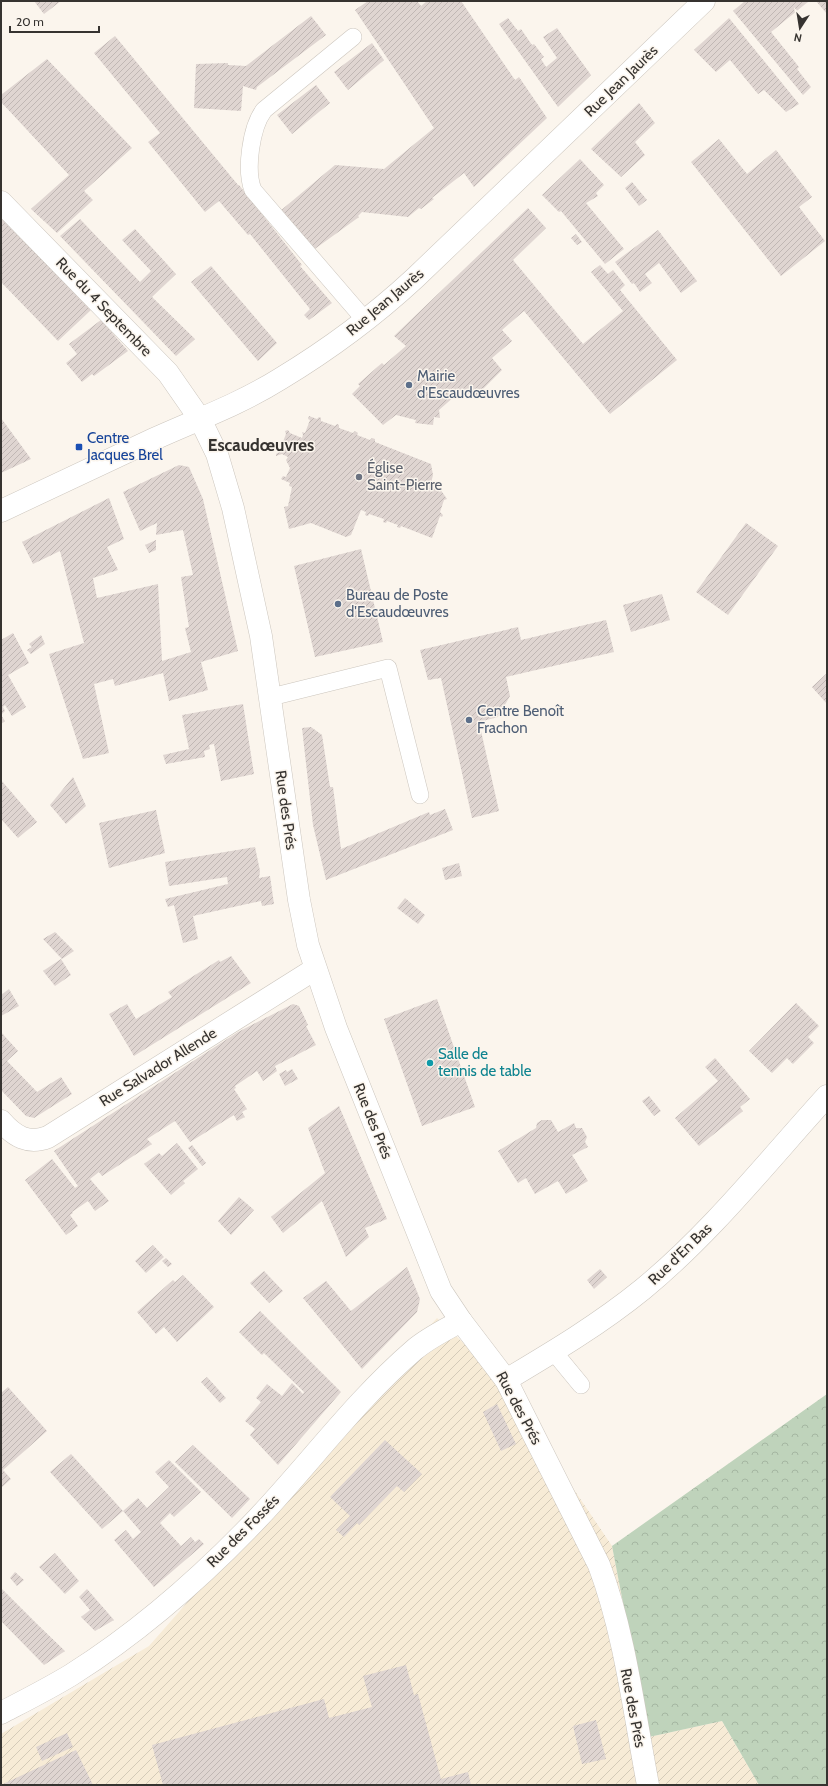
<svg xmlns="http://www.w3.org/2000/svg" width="828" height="1786" font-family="Cabin,sans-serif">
  <defs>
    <pattern id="industrial-furrows" width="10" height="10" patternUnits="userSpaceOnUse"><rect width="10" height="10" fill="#f7ebd6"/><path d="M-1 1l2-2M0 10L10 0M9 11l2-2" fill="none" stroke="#d4cab8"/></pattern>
    <pattern id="forest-crowns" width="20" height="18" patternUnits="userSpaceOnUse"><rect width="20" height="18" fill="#bfd3bb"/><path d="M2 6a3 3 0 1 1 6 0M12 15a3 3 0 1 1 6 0" fill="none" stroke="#a5b6a1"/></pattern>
    <pattern id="building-hatch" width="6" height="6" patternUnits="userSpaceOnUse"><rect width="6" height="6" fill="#dfd5d1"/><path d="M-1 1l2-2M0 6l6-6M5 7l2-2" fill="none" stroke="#c0b7b4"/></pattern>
  </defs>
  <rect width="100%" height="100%" fill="#fbf5ed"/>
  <polygon fill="url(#industrial-furrows)" points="437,1318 496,1374 612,1546 649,1737 722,1721 759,1785 1,1785 1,1734 149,1646"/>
  <polygon fill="url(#forest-crowns)" points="827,1394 827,1785 759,1785 722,1721 649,1737 612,1546"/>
  <g fill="url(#building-hatch)">
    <polygon points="34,1 61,1 44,14"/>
    <polygon points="368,1 417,1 421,6 427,1 461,1 515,80 519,77 547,118 474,187 464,173 432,198 434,199 421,209 419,208 408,217 362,212 358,216 359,217 312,251 279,212 335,165 384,169 434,128 355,10"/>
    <polygon points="745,1 809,1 771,32 799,67 797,69 811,87 803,95 733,11"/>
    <polygon points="816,1 827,1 827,14"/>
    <polygon points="311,16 326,35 257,87 256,90 243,86 241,111 194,108 196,64 228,63 228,65 246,66"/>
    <polygon points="508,18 518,31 521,29 532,45 534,44 544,57 541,59 546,67 557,58 543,37 557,28 591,75 558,107 499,24"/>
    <polygon points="729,18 799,104 786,112 764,90 758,94 730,60 716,72 694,50"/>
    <polygon points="115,36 238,185 239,185 302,265 300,266 332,303 309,320 304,315 310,309 250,234 248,235 219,201 205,212 148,142 160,133 94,53"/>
    <polygon points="372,43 384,60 348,90 334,72"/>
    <polygon points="47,59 132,148 84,191 93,200 57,233 31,209 69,175 1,102 1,95"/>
    <polygon points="316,85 330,103 292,134 277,115"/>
    <polygon points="639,103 655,123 635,142 645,155 621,177 591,149"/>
    <polygon points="719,139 747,174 776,150 812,197 799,207 825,241 781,276 691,162"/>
    <polygon points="580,159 604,185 596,193 598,196 586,203 624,249 605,264 561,211 559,212 542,195"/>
    <polygon points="632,182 647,200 639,206 625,188"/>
    <polygon points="528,208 546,228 513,260 583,344 623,311 591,272 600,265 608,274 613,270 625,285 620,290 677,360 610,414 524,311 502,330 512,341 492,358 502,370 474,398 463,389 439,410 440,418 434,417 433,425 415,423 416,420 396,415 383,425 352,394 360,386 358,384 382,363 384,365 406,346 394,336"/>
    <polygon points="1,217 91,310 58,341 1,282"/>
    <polygon points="80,219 140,282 151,271 122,240 135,229 176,274 152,297 195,339 176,356 60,236"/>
    <polygon points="658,230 697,281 681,293 659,263 645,274 652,283 640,292 634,283 632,284 615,262"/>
    <polygon points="576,234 582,242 577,245 571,238"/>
    <polygon points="211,266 277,343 258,361 191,282"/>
    <polygon points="101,320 128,351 94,376 92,374 82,382 66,363 77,354 69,344"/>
    <polygon points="309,416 317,419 319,417 321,418 321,421 335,426 337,424 339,425 339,428 353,433 355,431 358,433 357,435 370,440 372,438 375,439 375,442 431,464 433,475 431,483 438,486 440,484 442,486 440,489 447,499 444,500 440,512 443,515 442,517 440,516 432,538 401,526 400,528 397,527 398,525 387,521 386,523 383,522 384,519 369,514 368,516 365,515 366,512 361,510 351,535 346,537 311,523 289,529 284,507 288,506 292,487 289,486 290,483 281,479 283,476 286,477 290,468 286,460 288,457 282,454 276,456 276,454 279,452 286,434 285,431 288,430 290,433 302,438 303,435 302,432 305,433 310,420 308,419"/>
    <polygon points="1,418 31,459 1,473"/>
    <polygon points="179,465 189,467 203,499 238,651 201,662 208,690 169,701 163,673 115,686 113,679 94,684 109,753 83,759 49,654 84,643 60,551 33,564 22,542 109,498 124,539 107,547 118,570 93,578 97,598 158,584 162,661 191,652 185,628 189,627 181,577 193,575 183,530 156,535 157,523 140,531 123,492"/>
    <polygon points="746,523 778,546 728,615 696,592"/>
    <polygon points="156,540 156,550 149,553 145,545"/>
    <polygon points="361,549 383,642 315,657 294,566"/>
    <polygon points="662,594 670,620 631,632 623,605"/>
    <polygon points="606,620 614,652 506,677 510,696 498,717 479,722 499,811 472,818 441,678 428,680 420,650 518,627 521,640"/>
    <polygon points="13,633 29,663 8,675 26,707 12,716 5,705 3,707 5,711 1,715 1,640"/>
    <polygon points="41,635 45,644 31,654 27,650 32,647 29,644"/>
    <polygon points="827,673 827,704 812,687"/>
    <polygon points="243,704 254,774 221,781 214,744 209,745 210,749 204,751 205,757 166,764 163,755 189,749 182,715"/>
    <polygon points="1,715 5,721 1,724"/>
    <polygon points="311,727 322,735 330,787 333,787 341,849 429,812 430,815 445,809 453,830 326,880 313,825 302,728"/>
    <polygon points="73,777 86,806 66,824 50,805"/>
    <polygon points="1,780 37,822 18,838 1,819"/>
    <polygon points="156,810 165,853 109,868 99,823"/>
    <polygon points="255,847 260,871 259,878 270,876 274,904 262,906 261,901 193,916 198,939 183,943 174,905 168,907 165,899 228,884 227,877 169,886 165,862"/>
    <polygon points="459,863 462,876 445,880 442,868"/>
    <polygon points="405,898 425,915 418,924 397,908"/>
    <polygon points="55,932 74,951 62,959 43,939"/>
    <polygon points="231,956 251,983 134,1056 109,1014 127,1004 136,1019 172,997 168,992 219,960 220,962"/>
    <polygon points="61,959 71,975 55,986 43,971"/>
    <polygon points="9,989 19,1006 1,1016 1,995"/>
    <polygon points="437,999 475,1107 422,1126 384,1019"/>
    <polygon points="796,1003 819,1026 808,1037 814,1043 793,1064 787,1058 772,1073 749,1051"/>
    <polygon points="293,1004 299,1006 308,1025 306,1026 316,1045 275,1066 277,1071 263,1081 257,1071 235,1086 236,1088 234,1089 247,1109 242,1112 245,1117 237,1121 234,1115 190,1142 175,1121 147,1139 152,1144 102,1176 99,1172 90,1179 109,1201 95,1211 88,1201 72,1212 73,1213 70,1215 78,1226 66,1235 25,1180 52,1159 75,1188 78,1186 54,1151 238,1032"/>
    <polygon points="1,1032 18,1051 7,1061 37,1092 61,1077 72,1094 34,1118 26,1116 1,1090"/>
    <polygon points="715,1058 750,1099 740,1107 743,1111 699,1146 675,1118 718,1081 705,1067"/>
    <polygon points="292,1069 298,1079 285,1086 279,1074 286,1070 287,1072"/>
    <polygon points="649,1096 661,1111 654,1116 642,1101"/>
    <polygon points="339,1106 387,1219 365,1228 369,1237 346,1257 322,1201 283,1233 271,1217 325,1173 308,1128"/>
    <polygon points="542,1120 551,1120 558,1132 574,1123 576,1128 582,1128 587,1137 585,1142 588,1147 572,1155 588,1181 566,1194 558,1181 535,1194 526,1178 518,1183 498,1151 536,1128 537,1123"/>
    <polygon points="177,1143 198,1169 183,1181 185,1183 171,1195 144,1164 159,1153 162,1156"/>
    <polygon points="192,1145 206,1163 202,1166 188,1148"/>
    <polygon points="239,1197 254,1210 231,1235 218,1221"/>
    <polygon points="153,1245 164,1257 146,1273 135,1261"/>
    <polygon points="166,1258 172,1264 168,1267 162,1261"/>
    <polygon points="407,1267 420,1299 417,1312 362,1369 303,1298 326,1281 351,1311"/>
    <polygon points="600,1269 607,1277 594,1289 587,1280"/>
    <polygon points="264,1271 283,1291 269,1303 250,1283"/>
    <polygon points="183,1275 214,1307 177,1342 164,1327 156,1334 137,1312 173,1280 175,1282"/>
    <polygon points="260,1311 341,1392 278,1465 250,1435 255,1429 245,1421 261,1402 256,1398 267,1384 282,1396 292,1383 303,1394 304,1392 264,1353 262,1355 239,1332"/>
    <polygon points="207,1377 226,1398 220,1403 201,1382"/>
    <polygon points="8,1387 47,1431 3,1470 11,1479 1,1488 1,1393"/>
    <polygon points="497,1404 516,1444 501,1451 483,1412"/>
    <polygon points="385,1440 422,1474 404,1492 397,1486 359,1525 357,1523 344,1537 336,1530 350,1516 330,1497"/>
    <polygon points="193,1445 250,1499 232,1518 175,1462"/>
    <polygon points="71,1454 123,1511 102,1529 50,1472"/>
    <polygon points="169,1460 201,1492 174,1517 170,1513 160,1523 181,1546 191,1537 195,1542 199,1539 204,1544 154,1587 114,1540 126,1530 133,1539 141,1532 123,1511 138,1498 147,1508 169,1487 155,1472"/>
    <polygon points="55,1553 79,1581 65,1594 39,1567"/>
    <polygon points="15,1572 24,1580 17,1586 10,1578"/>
    <polygon points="1,1588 38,1625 65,1651 44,1665 1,1621"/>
    <polygon points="87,1589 114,1620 95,1631 81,1617 90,1610 79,1597"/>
    <polygon points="406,1665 414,1695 418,1694 441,1779 468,1772 471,1785 163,1785 152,1745 324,1699 329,1718 372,1707 363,1676"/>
    <polygon points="596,1720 606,1759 582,1764 573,1726"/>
    <polygon points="67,1733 73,1747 42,1761 36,1747"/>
    <polygon points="76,1750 93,1785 1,1785"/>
  </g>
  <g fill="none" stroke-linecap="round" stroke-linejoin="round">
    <defs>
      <g id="service">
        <path d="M 353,37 L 264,110 C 251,127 245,170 253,190 L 365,320"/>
        <polyline points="271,697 388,668 420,795"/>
        <polyline points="553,1351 581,1385"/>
      </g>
      <g id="minor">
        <path d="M 1,202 L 168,373 L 200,419 L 217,454 L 233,508 L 261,636 L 299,900 L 308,945 L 336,1028 L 441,1291 L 461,1321 L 506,1380 L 599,1565 C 625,1634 634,1712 648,1785"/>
        <path d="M 1,1121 C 14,1136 28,1145 48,1137 L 315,969"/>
        <path d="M 506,1380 C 553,1352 600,1324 643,1289 C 711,1233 767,1162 827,1096"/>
        <path d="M 1,1713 C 24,1701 48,1689 71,1675 C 139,1632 202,1577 258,1518 C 310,1463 356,1400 414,1350 C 428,1338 445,1330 461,1321"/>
      </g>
      <path id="primary" d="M 1,511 C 52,487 103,463 154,439 C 196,420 240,404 280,379 C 328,350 374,316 415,278 L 704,1"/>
    </defs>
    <use href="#service" stroke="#ccc6be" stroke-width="18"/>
    <use href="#minor" stroke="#ccc6be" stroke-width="23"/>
    <use href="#primary" stroke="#ccc6be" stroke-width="23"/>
    <use href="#service" stroke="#fff" stroke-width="17"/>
    <use href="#minor" stroke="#fff" stroke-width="22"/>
    <use href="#primary" stroke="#fff" stroke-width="22"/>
  </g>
  <g fill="#5c6f8a" stroke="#fbf5ed" stroke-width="1.5">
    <circle cx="409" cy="385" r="4"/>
    <circle cx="338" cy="604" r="4"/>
    <circle cx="469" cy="720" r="4"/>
  </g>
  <rect fill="#1a4fb4" stroke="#fbf5ed" stroke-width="1.5" x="75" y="443" width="8" height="8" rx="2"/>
  <circle fill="#6b7280" stroke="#fbf5ed" stroke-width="1.5" cx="359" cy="477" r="4"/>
  <circle fill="#0f9aa8" stroke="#fbf5ed" stroke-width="1.5" cx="430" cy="1063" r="4"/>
  <g text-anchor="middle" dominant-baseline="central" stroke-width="3" stroke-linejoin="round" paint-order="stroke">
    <g font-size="15" fill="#363330" stroke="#fbf5ed">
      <text transform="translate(621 81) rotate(-44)">Rue Jean Jaurès</text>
      <text transform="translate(385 302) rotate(-40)">Rue Jean Jaurès</text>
      <text transform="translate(104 307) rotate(46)">Rue du 4 Septembre</text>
      <text transform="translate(286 810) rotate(82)">Rue des Prés</text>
      <text transform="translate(158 1067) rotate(-32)">Rue Salvador Allende</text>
      <text transform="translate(373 1121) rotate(68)">Rue des Prés</text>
      <text transform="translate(680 1254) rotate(-44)">Rue d'En Bas</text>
      <text transform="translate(519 1408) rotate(62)">Rue des Prés</text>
      <text transform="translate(243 1531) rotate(-45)">Rue des Fossés</text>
      <text transform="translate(633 1708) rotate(79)">Rue des Prés</text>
    </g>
    <g font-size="15" fill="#4e5e75" stroke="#fbf5ed" text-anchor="start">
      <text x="417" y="376">Mairie<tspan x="417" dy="17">d'Escaudœuvres</tspan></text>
      <text x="346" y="595">Bureau de Poste<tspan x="346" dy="17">d'Escaudœuvres</tspan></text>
      <text x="477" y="711">Centre Benoît<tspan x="477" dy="17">Frachon</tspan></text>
    </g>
    <g font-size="15" fill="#164399" stroke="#fbf5ed" text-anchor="start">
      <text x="87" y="438">Centre<tspan x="87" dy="17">Jacques Brel</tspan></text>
    </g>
    <g font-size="15" fill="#5b616d" stroke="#fbf5ed" text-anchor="start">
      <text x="367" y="468">Église<tspan x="367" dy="17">Saint-Pierre</tspan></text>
    </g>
    <g font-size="15" fill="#0d838f" stroke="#fbf5ed" text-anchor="start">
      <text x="438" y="1054">Salle de<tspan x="438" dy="17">tennis de table</tspan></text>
    </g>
    <g font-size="17" font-weight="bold" fill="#363330" stroke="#fbf5ed">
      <text x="261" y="445">Escaudœuvres</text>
    </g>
  </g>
  <rect width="828" height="1786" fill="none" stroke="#363330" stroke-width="4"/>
  <g transform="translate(800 28) rotate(192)" stroke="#fbf5ed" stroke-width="3" paint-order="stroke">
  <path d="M0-3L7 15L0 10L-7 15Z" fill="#363330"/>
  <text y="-6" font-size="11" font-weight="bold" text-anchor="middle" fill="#363330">N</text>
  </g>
  <path d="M10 26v6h89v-6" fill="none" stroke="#363330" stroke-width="2"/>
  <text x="16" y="26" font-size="12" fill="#363330" stroke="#fbf5ed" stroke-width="3" paint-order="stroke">20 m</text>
</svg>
